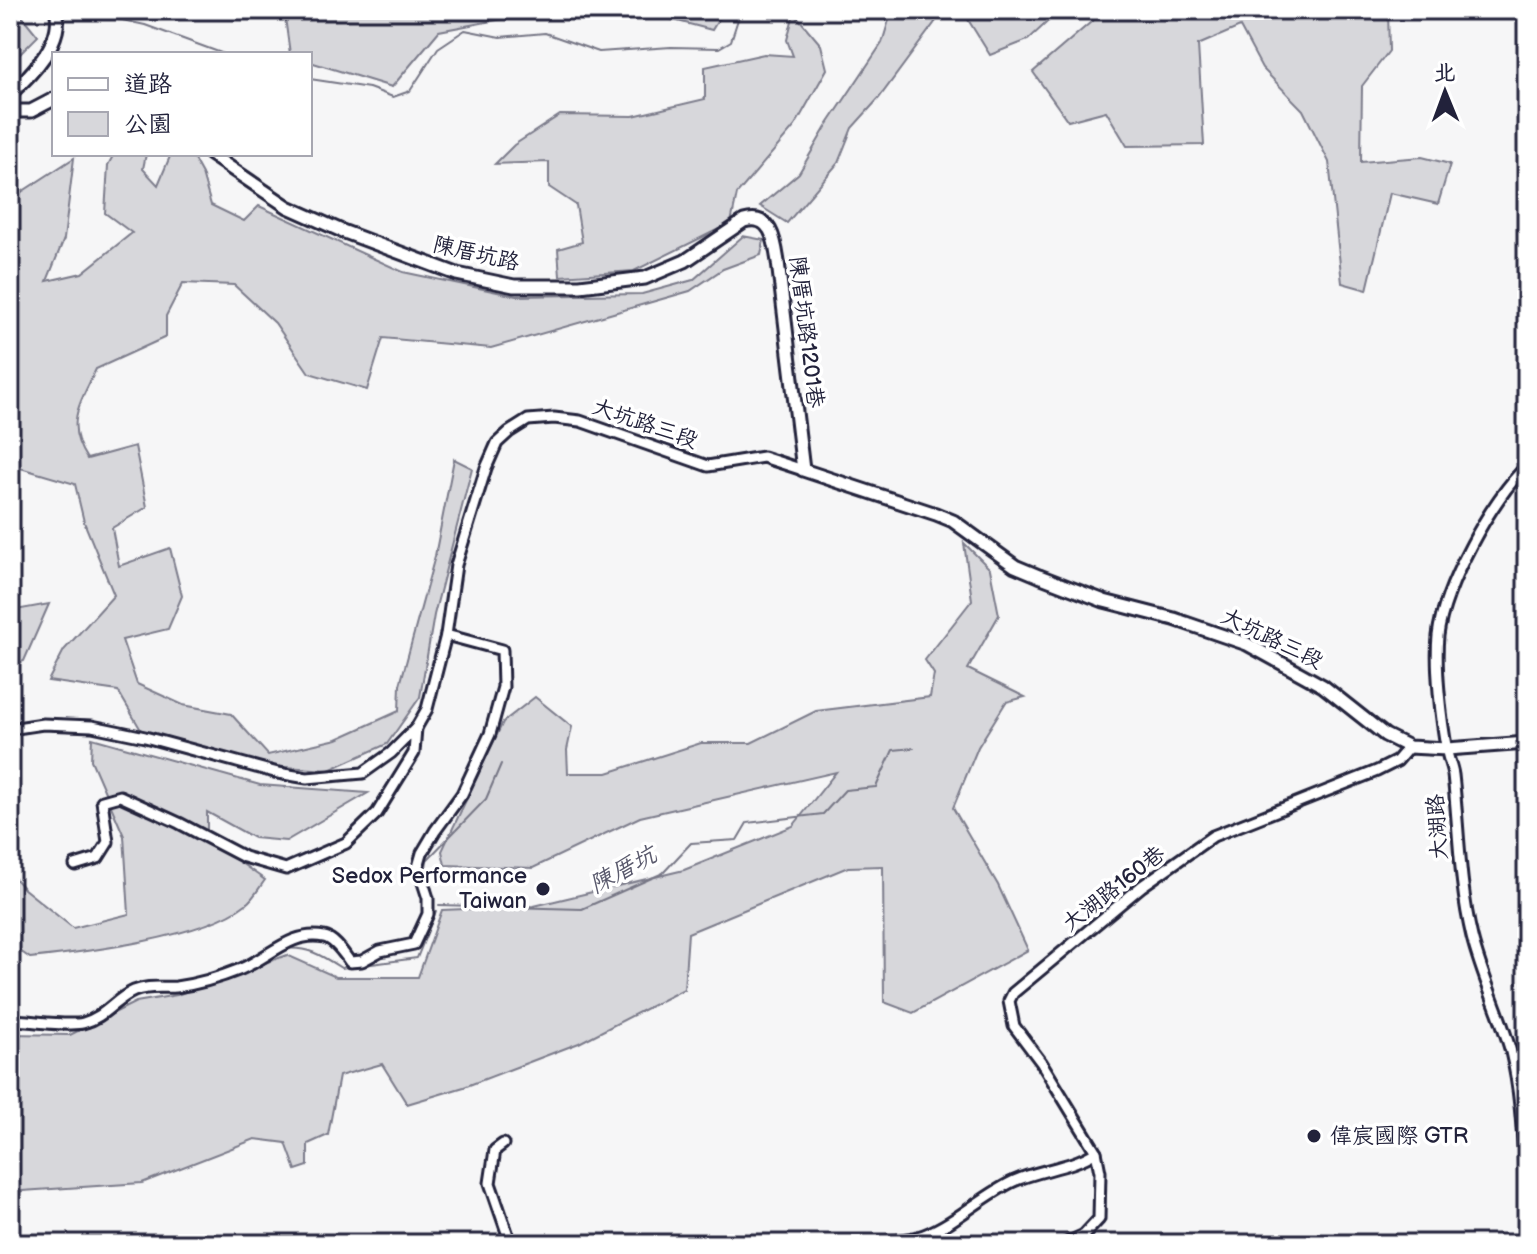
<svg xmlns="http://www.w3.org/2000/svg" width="1537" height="1254" font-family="'Balsamiq Sans','LXGW WenKai TC',sans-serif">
  <rect width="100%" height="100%" fill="#f6f6f7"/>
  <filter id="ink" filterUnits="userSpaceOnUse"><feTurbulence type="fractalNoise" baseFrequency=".0125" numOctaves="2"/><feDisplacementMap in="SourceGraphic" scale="16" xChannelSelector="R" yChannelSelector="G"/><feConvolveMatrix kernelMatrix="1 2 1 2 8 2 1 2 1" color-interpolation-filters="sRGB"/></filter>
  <g filter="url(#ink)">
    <g fill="#d7d7db" stroke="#7c7c8b" stroke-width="2">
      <polygon points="10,10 17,10 38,36 10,64"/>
      <polygon points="284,10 724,10 712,30 670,19 513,17 439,31 392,87 310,62 310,54 290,54"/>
      <polygon points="892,10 944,10 879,98 852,128 838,163 787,223 760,206 799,173 826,127 882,43"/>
      <polygon points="962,10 1059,10 1059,11 1028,40 990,55"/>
      <polygon points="1098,10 1388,10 1389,51 1362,86 1361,162 1422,157 1450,164 1438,204 1390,193 1367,290 1342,283 1329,162 1303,110 1262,68 1240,27 1198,45 1204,145 1127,146 1106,111 1068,121 1033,72 1098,16"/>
      <polygon points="794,13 821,45 827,69 795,126 737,194 731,223 634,271 560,276 558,249 582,242 576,205 549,187 549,162 495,164 514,145 560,115 633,116 705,99 705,67 764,54 793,56 787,40"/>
      <path d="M 114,154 L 146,154 L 143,169 L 158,185 L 171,154 L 191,154 L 202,174 L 211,205 L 244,221 L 259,206 L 403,272 L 516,296 L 642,294 L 693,280 L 743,236 L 764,240 L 761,255 L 723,269 L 690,291 L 491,348 L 383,338 L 367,390 L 309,373 L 275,323 L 234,285 L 183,283 L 166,316 L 166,337 L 96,369 C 80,404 64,424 87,459 L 135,446 L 147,507 L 112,528 L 119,566 L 170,548 L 182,596 L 168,629 L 122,640 L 137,684 L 183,705 L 231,714 L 268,755 L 337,739 L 399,711 L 400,685 L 435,556 L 454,459 L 472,468 L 434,615 L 420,697 L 387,744 L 329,770 L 271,766 L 141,730 L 118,691 L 48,681 L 64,650 L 114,595 L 84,522 L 75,484 L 10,465 L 10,204 L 17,195 L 74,158 L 64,239 L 47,281 L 82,273 L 132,233 L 105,213 L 108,165 Z"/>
      <polygon points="964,543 990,569 999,615 968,669 1025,697 1006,702 978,747 953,808 998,885 1028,950 913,1013 884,1002 883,866 848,867 688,933 684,989 579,1043 464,1087 407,1104 382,1064 339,1076 328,1135 308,1144 308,1166 296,1170 286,1143 255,1139 142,1183 22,1191 10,1196 10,1034 70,1035 136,1002 177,995 287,955 336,977 418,977 442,910 534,906 684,870 793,826 836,772 640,817 533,868 445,865 442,851 503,722 535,697 572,727 567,750 568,773 607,773 701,743 751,743 816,711 930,697 934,674 925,660 972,600"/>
      <polygon points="49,604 24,661 10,666 10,611"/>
      <path d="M 92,738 L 260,785 L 368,793 L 286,841 L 254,838 L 207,812 L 207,839 L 265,880 C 259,888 253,899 246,904 C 203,938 85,952 30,958 L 10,944 L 10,873 L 23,888 L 73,928 L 129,914 L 124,836 L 91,760 Z"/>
    </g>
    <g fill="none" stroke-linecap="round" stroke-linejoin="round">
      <g stroke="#767685" stroke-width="2">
        <polyline points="77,10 145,25 224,54"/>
        <polyline points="310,79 369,88 393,97 410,91 438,48 465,30 500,37 545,33 599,52 671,47 719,48 731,41 740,13 743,10"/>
        <polyline points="432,889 425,874 427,860 486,799 501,764"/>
        <polyline points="439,905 582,909 663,873 691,843 737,840 747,823 823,814 845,790 876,787 893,750 914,748"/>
        <path d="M 283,949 C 307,946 321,955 341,968 L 417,958 L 436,911"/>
        <polyline points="223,980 240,974"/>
        <polyline points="141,993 162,992"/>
        <polyline points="111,1012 135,995"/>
        <polyline points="10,1027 49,1028"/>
        <polyline points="80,1028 89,1028 99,1021"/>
      </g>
      <defs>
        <g id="minor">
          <path d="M 1527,466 C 1492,497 1443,589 1438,636 C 1435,667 1441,720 1447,751 C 1448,759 1452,767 1453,775 C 1459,829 1459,883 1472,937 C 1482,977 1500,1013 1511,1052 C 1523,1101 1523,1154 1527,1203"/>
          <polyline points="10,729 43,724 92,726 145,737 278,773 307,778 363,773 391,753 416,728 427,709 446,635 456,565 486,468 497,443 509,432 528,420 554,418 580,421 708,466 763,457 803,470"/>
          <polyline points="75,865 98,858 108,842 102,801 120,796 179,823 244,857 286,869 346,843 377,813 414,753 416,728"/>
          <path d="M 10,1020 C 29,1020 67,1027 83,1023 C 104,1018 115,999 134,991 C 148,985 162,988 176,987 C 198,984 221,977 241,969 C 268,958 292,930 324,937 C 335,939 344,954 350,962 L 362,961 L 380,951 L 414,944 L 428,914 L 428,898 L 418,867 L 422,853 L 435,831 L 462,794 L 490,734 L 503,687 L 502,650 L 446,635"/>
          <polyline points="503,1144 495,1150 490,1183 511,1244"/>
          <path d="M 869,1244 C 886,1240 906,1242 924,1235 C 957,1222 982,1196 1014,1181 C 1041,1169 1071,1168 1096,1152"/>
          <polyline points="1064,1244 1084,1235 1099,1219 1100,1172 1096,1152 1041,1062 1014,1026 1009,1001 1013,993 1142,886 1213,836 1377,771 1397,761 1409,747"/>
        </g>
        <g id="tertiary">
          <path d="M 10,94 C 31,75 65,41 56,10"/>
          <polyline points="10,107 13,111 31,111 54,99"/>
          <path d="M 210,154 L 288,207 L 342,231 L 457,274 L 514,286 L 580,286 L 645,278 L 685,261 L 744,221 C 772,213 775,242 778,262 L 803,470 L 936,514 L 953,521 L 1015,566 L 1039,576 L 1104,601 L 1174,619 L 1247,644 L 1323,686 L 1385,735 L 1409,747 L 1447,749 L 1527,743"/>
        </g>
      </defs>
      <use href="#minor" stroke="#22223b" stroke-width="15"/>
      <use href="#tertiary" stroke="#22223b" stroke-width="17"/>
      <use href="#minor" stroke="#fff" stroke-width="9"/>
      <use href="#tertiary" stroke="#fff" stroke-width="11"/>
    </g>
  </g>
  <g fill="#22223b" stroke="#fff" stroke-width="3">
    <circle cx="543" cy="889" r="8"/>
    <circle cx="1314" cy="1136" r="8"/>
  </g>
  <g text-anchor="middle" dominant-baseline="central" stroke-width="7" stroke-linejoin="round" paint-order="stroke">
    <g font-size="22" fill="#22223b" stroke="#fff">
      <text transform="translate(476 254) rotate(13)">陳厝坑路</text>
      <text transform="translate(806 332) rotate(83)">陳厝坑路1201巷</text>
      <text transform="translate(645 424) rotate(19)">大坑路三段</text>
      <text transform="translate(1272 639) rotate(26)">大坑路三段</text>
      <text transform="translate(1438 827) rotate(-94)">大湖路</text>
      <text transform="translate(1114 889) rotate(-38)">大湖路160巷</text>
    </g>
    <g font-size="22" fill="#22223b" stroke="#fff" text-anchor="end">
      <text x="527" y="876">Sedox Performance<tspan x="527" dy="25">Taiwan</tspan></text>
      <text x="1330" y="1136" text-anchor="start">偉宸國際 GTR</text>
    </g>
    <g font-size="24" font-style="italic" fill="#5a5a6d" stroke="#fff">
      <text transform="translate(623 870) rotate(-28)">陳厝坑</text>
    </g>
  </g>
  <rect width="1537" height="1254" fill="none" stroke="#fff" stroke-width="40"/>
  <rect x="20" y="20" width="1497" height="1214" fill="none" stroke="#22223b" stroke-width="3" filter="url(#ink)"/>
  <rect x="52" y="52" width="260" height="104" fill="#ffffff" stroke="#a7a7b1" stroke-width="2"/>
  <rect x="68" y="78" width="40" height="12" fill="#ffffff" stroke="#a7a7b1" stroke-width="2"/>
  <text x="124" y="92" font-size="24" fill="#22223b">道路</text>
  <rect x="68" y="112" width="40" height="24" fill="#d7d7db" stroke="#a7a7b1" stroke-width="2"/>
  <text x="124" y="132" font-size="24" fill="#22223b">公園</text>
  <g transform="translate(1445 92) rotate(359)" stroke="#ffffff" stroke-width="6" paint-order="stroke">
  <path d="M0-6L14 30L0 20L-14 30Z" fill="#22223b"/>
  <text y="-12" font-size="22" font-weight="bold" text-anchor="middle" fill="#22223b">北</text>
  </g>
</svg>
